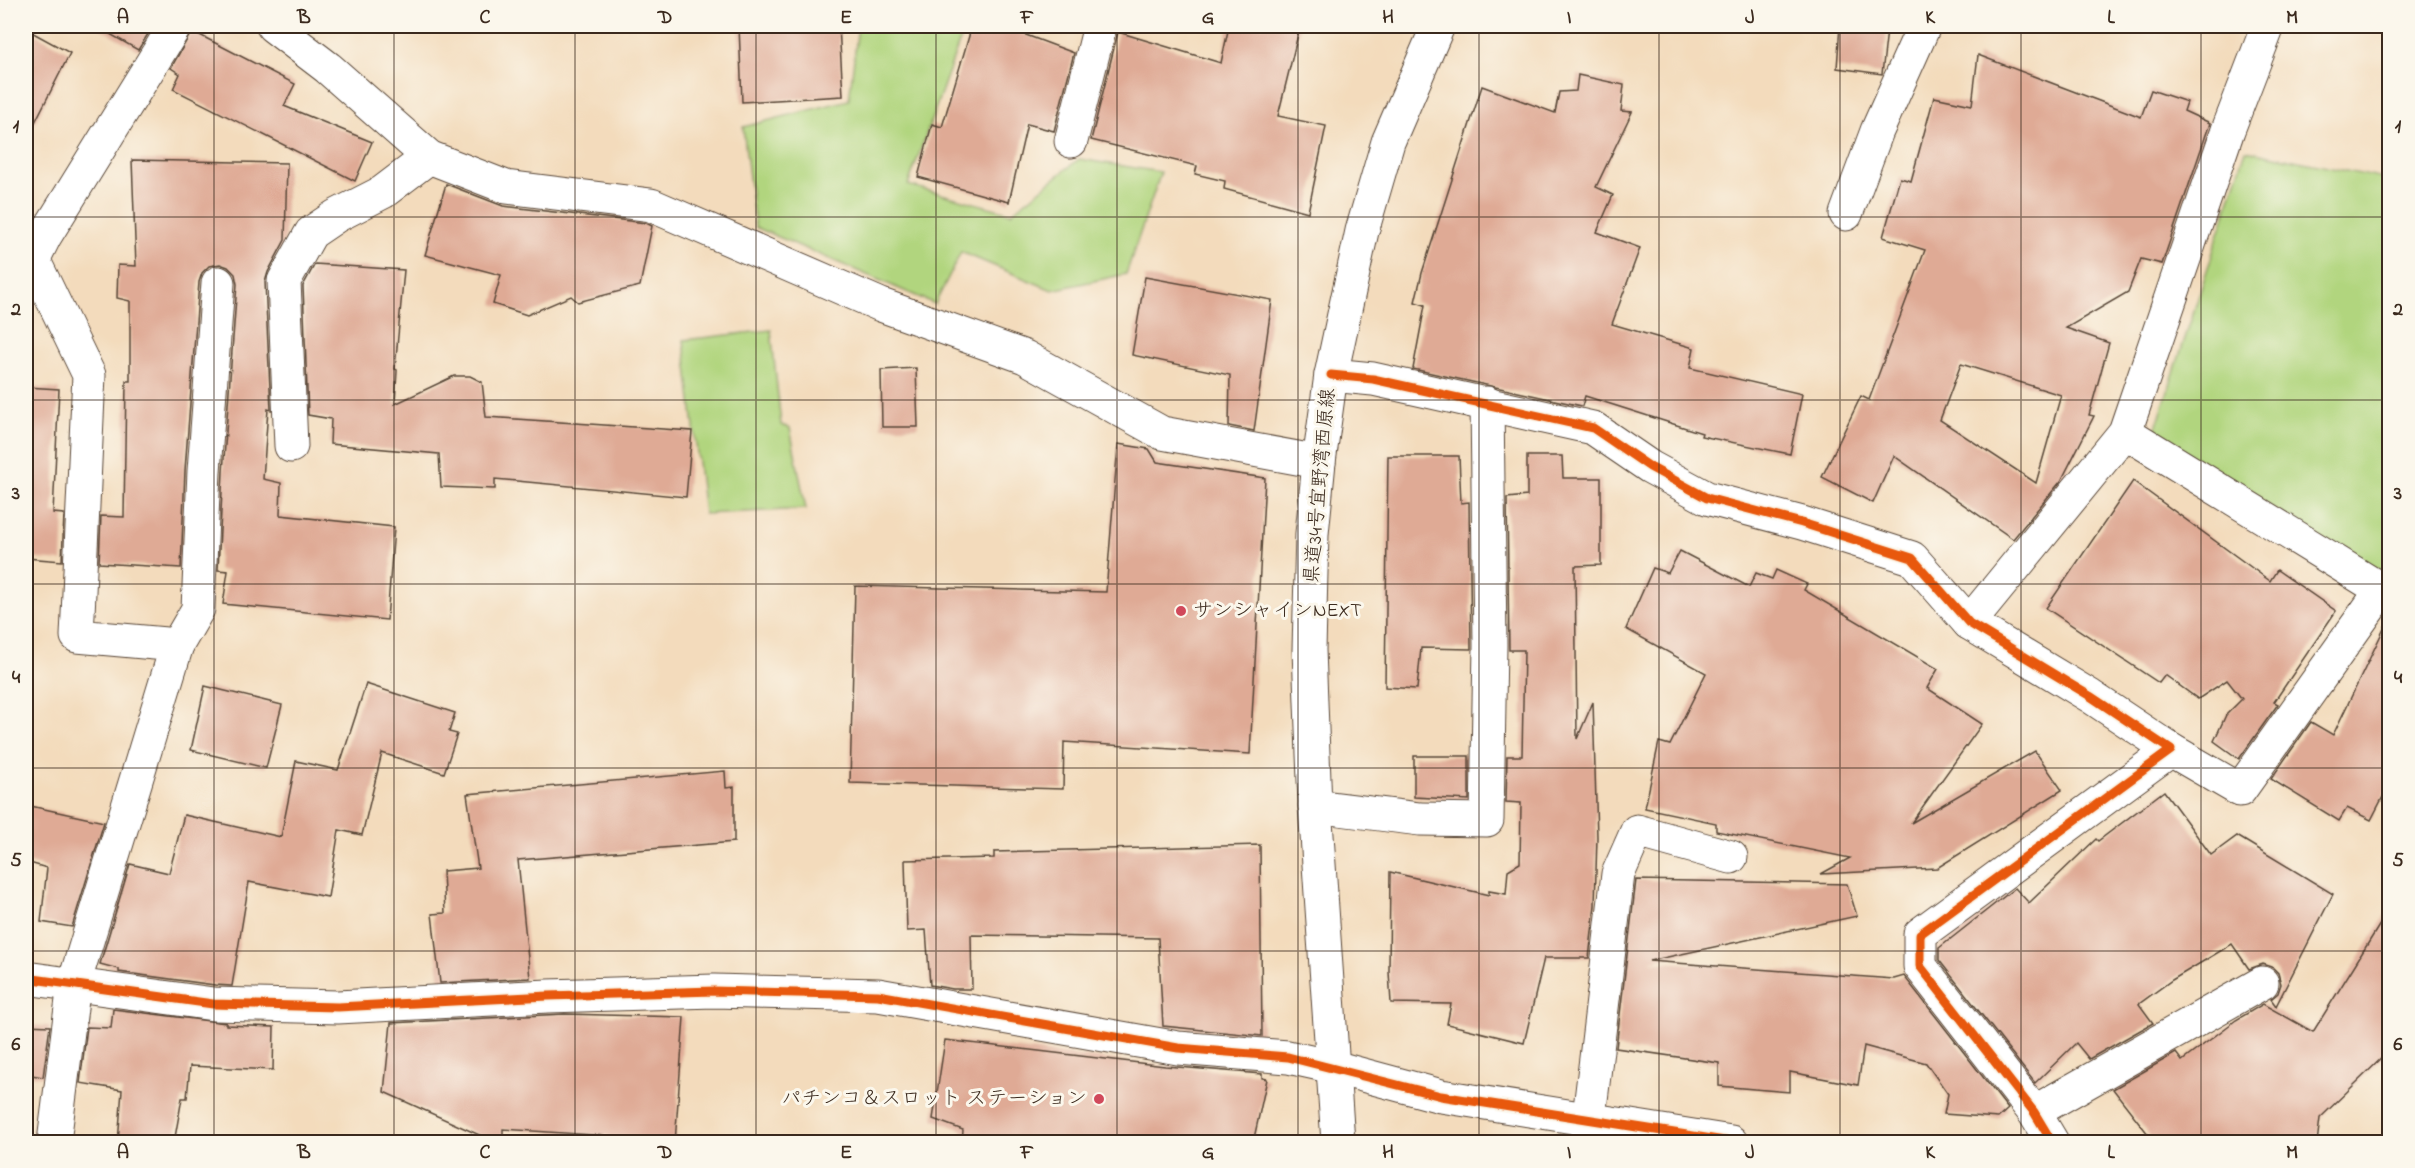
<svg xmlns="http://www.w3.org/2000/svg" width="2415" height="1168" font-family="'Indie Flower','Klee One',sans-serif">
  <rect width="100%" height="100%" fill="#fbf7ec"/>
  <filter id="ink" filterUnits="userSpaceOnUse"><feTurbulence type="fractalNoise" baseFrequency=".0167" numOctaves="2"/><feDisplacementMap in="SourceGraphic" scale="12" xChannelSelector="R" yChannelSelector="G"/><feConvolveMatrix kernelMatrix="1 2 1 2 8 2 1 2 1" color-interpolation-filters="sRGB"/></filter>
  <filter id="wash" filterUnits="userSpaceOnUse"><feTurbulence type="fractalNoise" baseFrequency=".008" numOctaves="4" result="noise"/><feDisplacementMap in="SourceGraphic" scale="24" xChannelSelector="R" yChannelSelector="G"/><feGaussianBlur stdDeviation="1.35" result="paint"/><feColorMatrix in="noise" values="0 0 0 0 0 0 0 0 0 0 0 0 0 0 0 0 0 1.4 0 .05"/><feComposite in="paint" operator="in"/></filter>
  <g filter="url(#wash)">
    <rect width="100%" height="100%" fill="#f3dbbc"/>
    <g fill="#b1d57e" stroke="#76804e" stroke-width="1.5">
      <polygon points="858,26 965,26 908,185 1011,213 1079,159 1161,172 1126,274 1052,290 961,252 935,304 755,227 743,127 849,100"/>
      <polygon points="2246,150 2389,180 2389,585 2154,434"/>
      <polygon points="771,330 781,425 790,428 806,509 704,514 684,340"/>
    </g>
    <g id="blocks">
      <g fill="#dfaa95" fill-rule="evenodd">
        <polygon points="96,26 153,26 138,50"/>
        <polygon points="739,26 839,26 843,96 742,102"/>
        <polygon points="972,26 1002,26 1074,53 1054,131 1027,124 1009,202 918,177 932,124 942,127"/>
        <polygon points="1229,26 1300,26 1278,116 1326,126 1308,212 1224,189 1225,181 1195,174 1197,166 1091,140 1118,32 1221,63"/>
        <polygon points="1840,26 1887,30 1882,74 1837,68"/>
        <polygon points="26,29 70,53 26,140"/>
        <polygon points="192,31 295,84 284,106 372,142 355,181 173,89 180,74 171,68"/>
        <path d="M 1978,55 L 2141,117 L 2151,90 L 2187,102 L 2184,111 L 2210,123 L 2162,264 L 2141,259 L 2128,292 L 2066,328 L 2109,343 L 2089,415 L 2094,416 L 2061,481 L 2013,539 L 1894,456 L 1873,503 L 1822,477 L 1861,396 L 1869,400 L 1925,250 L 1883,237 L 1900,178 L 1911,181 L 1934,97 L 1972,105 ZM 1961,364 L 2061,395 L 2036,483 L 1940,420 Z"/>
        <polygon points="1578,75 1624,85 1621,111 1632,112 1596,187 1613,195 1597,232 1640,248 1612,324 1694,348 1690,368 1802,394 1790,454 1701,436 1702,433 1585,396 1582,406 1413,369 1425,305 1415,302 1422,273 1482,86 1555,113 1559,92 1576,91"/>
        <polygon points="132,160 287,163 285,240 268,272 265,282 271,410 268,409 263,479 281,483 280,515 394,527 387,620 223,604 228,571 218,570 223,472 237,284 235,274 228,267 220,264 209,266 202,273 199,282 185,470 181,568 99,563 101,516 124,517 126,381 130,381 130,301 117,298 118,265 136,266"/>
        <polygon points="446,184 503,206 646,223 652,226 640,286 578,302 571,296 527,315 493,304 501,275 425,255"/>
        <polygon points="315,264 404,270 395,369 397,370 395,404 454,376 470,376 482,382 486,417 692,431 686,497 495,479 495,489 441,487 439,454 330,444 331,419 308,415 303,286"/>
        <polygon points="1145,277 1272,300 1254,431 1229,426 1230,375 1132,355"/>
        <polygon points="916,368 918,427 882,427 881,370"/>
        <polygon points="26,387 59,389 53,513 64,514 62,561 26,558"/>
        <polygon points="1118,444 1149,449 1157,462 1265,478 1250,754 1064,742 1063,789 850,783 855,586 1106,592"/>
        <polygon points="1388,456 1459,456 1461,503 1469,502 1471,649 1421,648 1417,689 1385,687"/>
        <polygon points="1527,456 1562,456 1563,478 1601,478 1601,565 1575,566 1577,739 1593,702 1597,837 1595,905 1589,958 1544,958 1524,1043 1447,1024 1451,1004 1391,1003 1389,972 1390,872 1489,895 1489,891 1506,894 1508,870 1520,863 1521,803 1506,802 1507,756 1522,756 1524,650 1509,650 1507,498 1527,496"/>
        <polygon points="2133,481 2270,581 2277,570 2336,611 2274,702 2278,704 2239,759 2214,741 2226,715 2242,699 2227,680 2198,699 2165,675 2159,683 2046,608"/>
        <polygon points="1680,551 1749,587 1756,573 1772,579 1776,570 1807,584 1804,590 1938,669 1927,688 1982,724 1911,823 2035,751 2062,790 1937,868 1821,874 1850,858 1716,831 1716,823 1645,808 1659,742 1670,745 1706,673 1626,629 1653,568 1668,573"/>
        <polygon points="2390,616 2390,783 2371,820 2347,808 2339,821 2271,779 2311,722 2333,735"/>
        <polygon points="366,684 455,713 449,732 457,734 444,773 382,753 362,835 339,830 328,897 249,882 232,986 215,985 119,972 119,969 100,964 130,864 169,873 184,815 281,837 296,761 338,770"/>
        <polygon points="205,686 282,705 266,768 191,750"/>
        <polygon points="1414,756 1469,756 1469,800 1414,797"/>
        <polygon points="725,771 726,788 734,787 734,842 518,860 530,978 440,983 432,914 445,913 443,871 478,868 467,794"/>
        <polygon points="2164,791 2211,855 2237,836 2333,894 2276,1006 2271,999 2278,993 2281,984 2278,973 2272,967 2263,964 2249,969 2232,944 2172,980 2139,1004 2153,1023 2089,1059 2076,1043 2035,1083 1939,960 1939,948 2015,888 2029,903 2096,839 2098,841"/>
        <polygon points="26,805 104,822 72,927 41,922 47,868 26,862"/>
        <polygon points="1260,845 1262,1036 1163,1026 1158,938 971,935 972,989 953,989 930,985 926,930 907,931 905,860 994,858 994,852"/>
        <polygon points="1636,880 1847,884 1857,916 1649,961 1894,979 1904,976 2008,1109 1998,1118 1944,1114 1948,1094 1926,1063 1864,1046 1858,1085 1790,1072 1790,1092 1719,1086 1719,1063 1616,1048"/>
        <polygon points="2390,908 2390,1050 2320,1118 2317,1143 2155,1143 2113,1089 2176,1053 2182,1061 2236,1020 2263,1004 2313,1032"/>
        <polygon points="113,1009 226,1023 226,1025 274,1027 273,1070 190,1066 187,1098 182,1098 174,1143 118,1143 122,1090 80,1083 87,1027 111,1028"/>
        <polygon points="564,1014 684,1017 675,1143 608,1143 608,1136 503,1129 503,1143 497,1143 384,1092 391,1023"/>
        <polygon points="26,1025 50,1026 43,1077 26,1074"/>
        <polygon points="945,1040 1165,1066 1262,1074 1262,1078 1267,1079 1253,1143 962,1143 963,1130 933,1119"/>
      </g>
    </g>
  </g>
  <g filter="url(#ink)">
    <use href="#blocks" fill-opacity="0" stroke="#574536" stroke-width="1.5"/>
    <g fill="none" stroke-linecap="round" stroke-linejoin="round">
      <defs>
        <g id="street">
          <polyline points="273,26 328,68 429,157 506,187 651,205 881,305 1025,357 1162,433 1319,462"/>
          <polyline points="1071,141 1100,26"/>
          <polyline points="1846,214 1877,131 1924,26"/>
          <polyline points="33,259 89,375 77,636 177,645 74,984 54,1142"/>
          <polyline points="26,274 45,236 175,26"/>
          <polyline points="1331,375 1373,379 1593,428 1650,467 1707,498 1802,523 1912,558 1969,623 2090,696 2171,750 1920,934 1920,966 2034,1112 2052,1142"/>
          <polyline points="2125,432 2390,595"/>
          <polyline points="291,446 284,281 311,233 336,216 383,192 429,157"/>
          <polyline points="1969,623 2125,432 2228,130 2268,26"/>
          <polyline points="177,645 198,609 204,471 218,283"/>
          <polyline points="2171,750 2240,790 2382,590"/>
          <polyline points="1315,806 1420,819 1487,820 1490,645 1487,403"/>
          <polyline points="26,978 213,1004 338,1007 548,996 714,991 878,995 1178,1048 1288,1057 1333,1067"/>
          <polyline points="2034,1112 2262,983"/>
          <polyline points="1586,1142 1618,874 1637,831 1731,857"/>
        </g>
        <g id="secondary">
          <polyline points="1333,1067 1441,1096 1731,1142"/>
          <polyline points="1338,1142 1315,806 1309,650 1312,534 1319,462 1331,375 1362,231 1388,142 1438,26"/>
        </g>
      </defs>
      <use href="#street" stroke="#574536" stroke-width="35"/>
      <use href="#secondary" stroke="#574536" stroke-width="35"/>
      <use href="#street" stroke="#fff" stroke-width="33"/>
      <use href="#secondary" stroke="#fff" stroke-width="33"/>
      <defs>
        <g id="cycleway">
          <polyline points="1331,375 1373,379 1593,428 1650,467 1707,498 1802,523 1912,558 1969,623 2090,696 2171,750 1920,934 1920,966 2034,1112 2052,1142"/>
          <polyline points="26,978 213,1004 338,1007 548,996 714,991 878,995 1178,1048 1288,1057 1441,1096 1731,1142"/>
        </g>
      </defs>
      <use href="#cycleway" stroke="#fbf7ec" stroke-width="13"/>
      <use href="#cycleway" stroke="#e8590c" stroke-width="9"/>
    </g>
  </g>
  <path fill="none" stroke="#3b2a1e" stroke-width="1.5" stroke-opacity="0.55" d="M 214,26 L 214,1142M 394,26 L 394,1142M 575,26 L 575,1142M 756,26 L 756,1142M 936,26 L 936,1142M 1117,26 L 1117,1142M 1298,26 L 1298,1142M 1479,26 L 1479,1142M 1659,26 L 1659,1142M 1840,26 L 1840,1142M 2021,26 L 2021,1142M 2201,26 L 2201,1142M 26,217 L 2390,217M 26,400 L 2390,400M 26,584 L 2390,584M 26,768 L 2390,768M 26,951 L 2390,951"/>
  <g fill="#d1495b" stroke="#fbf7ec" stroke-width="2">
    <circle cx="1181" cy="611" r="6"/>
    <circle cx="1099" cy="1099" r="6"/>
  </g>
  <g text-anchor="middle" dominant-baseline="central" stroke-width="6" stroke-linejoin="round" paint-order="stroke">
    <g font-size="20" fill="#3b2a1e" stroke="#fbf7ec">
      <text transform="translate(1321 486) rotate(-85)">県道34号宜野湾西原線</text>
    </g>
    <g font-size="20" fill="#3b2a1e" stroke="#fbf7ec" text-anchor="start">
      <text x="1193" y="611">サンシャインNEXT</text>
      <text x="1087" y="1099" text-anchor="end">パチンコ＆スロット ステーション</text>
    </g>
  </g>
  <rect width="2415" height="1168" fill="none" stroke="#fbf7ec" stroke-width="66"/>
  <rect x="33" y="33" width="2349" height="1102" fill="none" stroke="#3b2a1e" stroke-width="2"/>
  <g font-size="20" text-anchor="middle" font-weight="bold" fill="#3b2a1e">
    <text x="123" y="23">A</text>
    <text x="304" y="23">B</text>
    <text x="485" y="23">C</text>
    <text x="665" y="23">D</text>
    <text x="846" y="23">E</text>
    <text x="1027" y="23">F</text>
    <text x="1208" y="23">G</text>
    <text x="1388" y="23">H</text>
    <text x="1569" y="23">I</text>
    <text x="1750" y="23">J</text>
    <text x="1930" y="23">K</text>
    <text x="2111" y="23">L</text>
    <text x="2292" y="23">M</text>
    <text x="16" y="132">1</text>
    <text x="2398" y="132">1</text>
    <text x="16" y="315">2</text>
    <text x="2398" y="315">2</text>
    <text x="16" y="499">3</text>
    <text x="2398" y="499">3</text>
    <text x="16" y="683">4</text>
    <text x="2398" y="683">4</text>
    <text x="16" y="866">5</text>
    <text x="2398" y="866">5</text>
    <text x="16" y="1050">6</text>
    <text x="2398" y="1050">6</text>
    <text x="123" y="1158">A</text>
    <text x="304" y="1158">B</text>
    <text x="485" y="1158">C</text>
    <text x="665" y="1158">D</text>
    <text x="846" y="1158">E</text>
    <text x="1027" y="1158">F</text>
    <text x="1208" y="1158">G</text>
    <text x="1388" y="1158">H</text>
    <text x="1569" y="1158">I</text>
    <text x="1750" y="1158">J</text>
    <text x="1930" y="1158">K</text>
    <text x="2111" y="1158">L</text>
    <text x="2292" y="1158">M</text>
  </g>
</svg>
